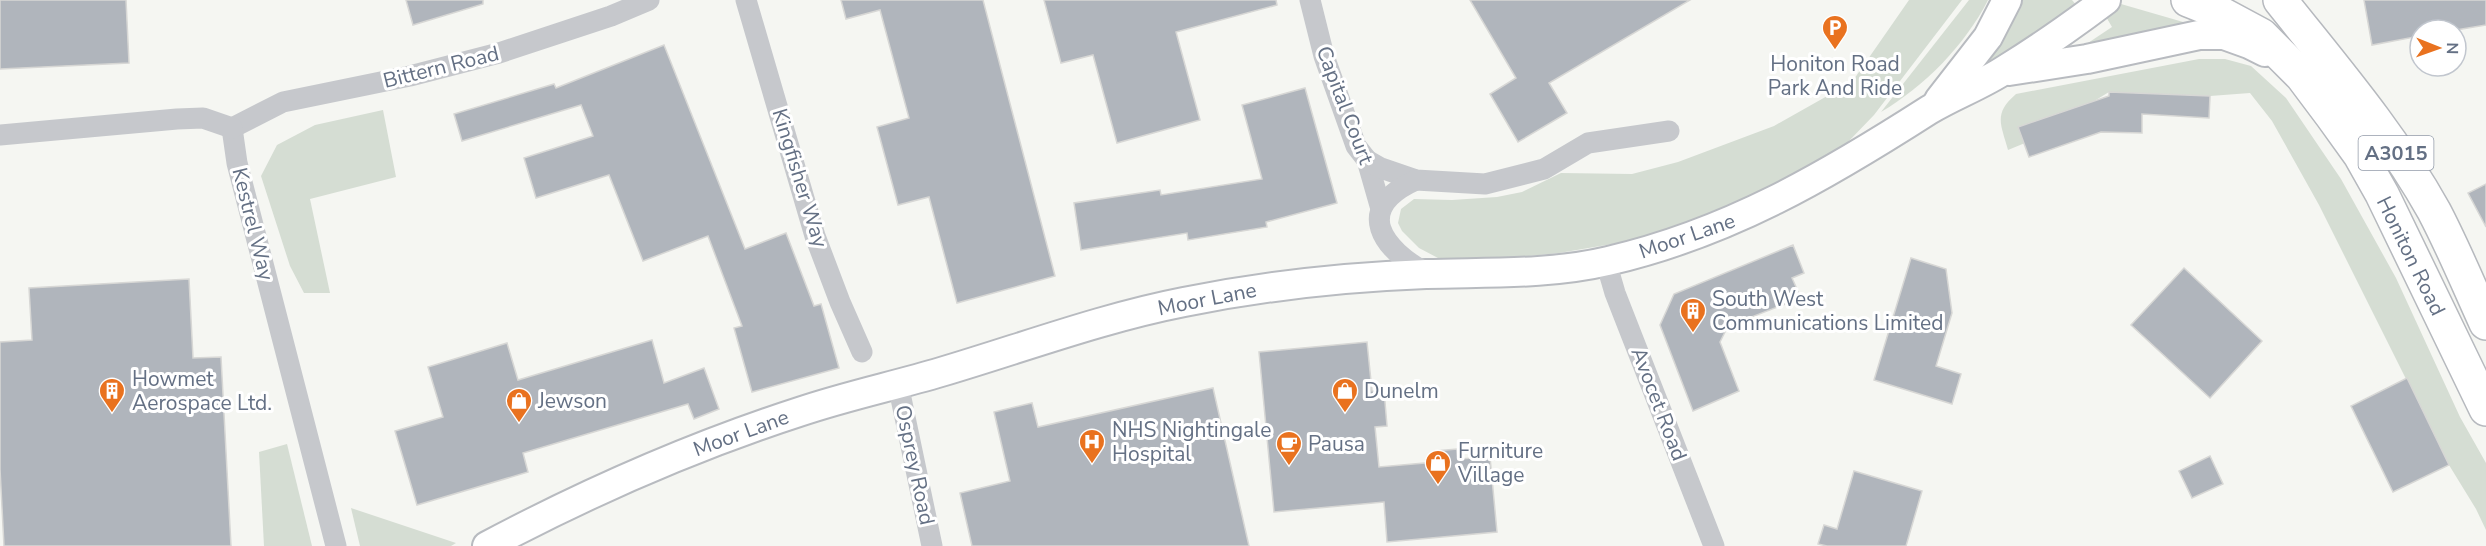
<svg xmlns="http://www.w3.org/2000/svg" width="2486" height="546" font-family="'Nunito Sans',sans-serif">
  <rect width="100%" height="100%" fill="#f5f6f2"/>
  <g fill="#d5ddd3">
    <polygon points="1909,0 1962,0 1874,115 1848,142 1805,170 1715,214 1624,242 1559,253 1458,263 1438,258 1419,248 1402,231 1398,223 1401,209 1414,199 1452,200 1497,197 1522,192 1561,173 1632,174 1678,162 1774,126 1852,82"/>
    <path d="M 1969,0 L 1988,0 C 1965,45 1925,86 1881,112 Z"/>
    <polygon points="2023,0 2072,0 2077,6 1990,65 1990,57"/>
    <polygon points="2121,4 2197,26 2070,55 2112,27 2105,15"/>
    <path d="M 2199,59 L 2225,59 L 2251,66 L 2286,98 L 2341,179 L 2396,278 L 2460,417 L 2486,463 L 2486,530 L 2476,509 L 2449,465 L 2319,205 L 2272,121 L 2250,93 L 2210,96 L 2109,92 L 2025,143 L 2008,150 C 2001,124 1993,114 2016,94 Z"/>
    <polygon points="383,110 396,177 310,199 330,293 304,293 290,266 261,176 277,145 315,125"/>
    <polygon points="287,444 312,546 264,546 259,452"/>
    <polygon points="351,508 456,543 451,546 360,546"/>
  </g>
  <g fill="#b0b5bc" stroke="#d7d7d5" stroke-width="1.5">
    <polygon points="0,0 126,0 129,63 0,69"/>
    <polygon points="406,0 483,0 483,4 413,25"/>
    <polygon points="841,0 983,0 1055,276 957,303 929,197 898,205 877,127 909,118 880,10 846,19"/>
    <polygon points="1044,0 1276,0 1277,5 1176,32 1200,120 1117,143 1093,55 1061,63"/>
    <polygon points="1470,0 1690,0 1549,83 1567,113 1518,142 1490,94 1516,78"/>
    <polygon points="2364,0 2486,0 2486,25 2456,30 2420,30 2420,36 2372,45"/>
    <polygon points="664,45 745,249 786,233 814,306 821,304 839,368 752,392 734,328 742,326 708,236 643,261 609,175 536,198 524,158 593,136 581,105 462,141 454,114 554,84 556,88"/>
    <polygon points="1305,88 1337,203 1266,222 1267,227 1188,240 1187,233 1081,250 1074,203 1160,190 1161,195 1262,179 1242,105"/>
    <polygon points="2109,92 2210,96 2209,118 2142,114 2142,133 2101,132 2029,157 2018,127 2109,96"/>
    <polygon points="2486,184 2486,227 2468,193"/>
    <polygon points="1793,245 1804,273 1792,278 1801,298 1728,326 1720,342 1739,391 1693,411 1660,325 1674,294"/>
    <polygon points="1911,258 1946,269 1952,313 1936,366 1961,374 1952,404 1874,380"/>
    <polygon points="2184,268 2262,341 2210,398 2131,325"/>
    <polygon points="189,279 193,358 221,357 231,546 4,546 0,469 0,342 32,340 29,288"/>
    <polygon points="652,340 664,383 704,368 719,409 694,419 688,404 523,453 528,472 417,505 395,431 443,417 428,367 507,343 518,380"/>
    <polygon points="1367,342 1372,391 1384,390 1387,426 1375,427 1379,467 1436,462 1435,451 1457,449 1458,459 1490,457 1497,532 1387,542 1384,502 1274,512 1259,352"/>
    <polygon points="2407,378 2449,465 2393,492 2351,406"/>
    <polygon points="1213,388 1249,546 972,546 960,493 1010,481 994,412 1032,403 1038,427"/>
    <polygon points="2210,456 2223,484 2192,498 2179,471"/>
    <polygon points="1854,471 1922,491 1906,546 1827,546 1818,544 1824,525 1837,529"/>
  </g>
  <g fill="none" stroke-linecap="round" stroke-linejoin="round">
    <defs>
      <g id="secondary">
        <polyline points="2009,71 2087,59 2199,35 2224,35 2249,44 2265,52"/>
        <polyline points="1939,100 1988,37 2007,0"/>
        <path d="M 487,546 C 587,493 691,447 799,412 C 846,396 894,386 941,372 C 1022,348 1102,318 1184,302 C 1264,286 1345,277 1426,274 C 1486,272 1549,275 1608,261 C 1729,233 1826,176 1929,110 C 1954,95 1982,85 2006,69 C 2040,48 2074,24 2106,0"/>
      </g>
      <g id="primary">
        <polyline points="2188,0 2218,12 2261,35 2302,76 2332,116 2360,155 2382,194 2486,409"/>
        <path d="M 2280,0 C 2334,68 2391,134 2434,211 C 2453,247 2469,286 2486,323"/>
      </g>
    </defs>
    <use href="#secondary" stroke="#b8bbc0" stroke-width="32"/>
    <use href="#primary" stroke="#b6b9be" stroke-width="36"/>
    <g stroke="#c6c8cc" stroke-width="21">
      <polyline points="746,0 815,236 840,302 862,352"/>
      <polyline points="1310,0 1324,56 1356,146 1367,160 1381,209"/>
      <polyline points="232,128 283,102 410,76 499,53 611,16 649,0"/>
      <polyline points="232,128 237,163 336,546"/>
      <polyline points="0,135 177,119 203,118 232,128"/>
      <polyline points="1367,160 1381,168 1416,180 1485,184 1544,169 1588,143 1669,131"/>
      <path d="M 1416,180 C 1352,209 1382,249 1428,274"/>
      <polyline points="1606,262 1615,293 1714,546"/>
      <polyline points="898,384 932,546"/>
    </g>
    <use href="#secondary" stroke="#fff" stroke-width="28"/>
    <use href="#primary" stroke="#fff" stroke-width="33"/>
  </g>
  <defs>
    <symbol id="parking-pin" viewBox="-11 -11 22 30"><path d="M0 17L-7.5 6A9.5 9.5 0 1 1 7.5 6Z" fill="#e9721f" stroke="#fff"/><path d="M-3.5-5.5H1a3.5 3.5 0 0 1 0 7H-1V5.5H-3.5ZM-1-3.4V-.6H.8a1.4 1.4 0 0 0 0-2.8Z" fill="#fff"/></symbol>
    <symbol id="building-pin" viewBox="-11 -11 22 30"><path d="M0 17L-7.5 6A9.5 9.5 0 1 1 7.5 6Z" fill="#e9721f" stroke="#fff"/><path d="M-4-6H4V6H1V3H-1V6H-4ZM-2.5-4.3h1.7v1.8h-1.7ZM.8-4.3h1.7v1.8H.8ZM-2.5-1h1.7V.8h-1.7ZM.8-1h1.7V.8H.8Z" fill="#fff"/></symbol>
    <symbol id="shop-pin" viewBox="-11 -11 22 30"><path d="M0 17L-7.5 6A9.5 9.5 0 1 1 7.5 6Z" fill="#e9721f" stroke="#fff"/><path d="M-5-2.5h2.3a2.7 3.5 0 0 1 5.4 0H5L5.5 6h-11ZM-1.5-2.5h3a1.5 2.3 0 0 0-3 0Z" fill="#fff"/></symbol>
    <symbol id="hospital-pin" viewBox="-11 -11 22 30"><path d="M0 17L-7.5 6A9.5 9.5 0 1 1 7.5 6Z" fill="#e9721f" stroke="#fff"/><path d="M-5-5h3v3.5h4V-5h3V5h-3V1.5h-4V5h-3Z" fill="#fff"/></symbol>
    <symbol id="cafe-pin" viewBox="-11 -11 22 30"><path d="M0 17L-7.5 6A9.5 9.5 0 1 1 7.5 6Z" fill="#e9721f" stroke="#fff"/><path d="M-5.5-4.5H6V0H3Q3 3.5 0 3.5H-2.5Q-5.5 3.5-5.5 0ZM3-3.2v2h1.7v-2ZM-6 4.5H4V6H-6Z" fill="#fff"/></symbol>
  </defs>
  <g fill-rule="evenodd">
    <use href="#parking-pin" x="1820" y="13" width="30" height="40"/>
    <use href="#building-pin" x="1678" y="296" width="30" height="40"/>
    <use href="#building-pin" x="97" y="376" width="30" height="40"/>
    <use href="#shop-pin" x="1330" y="376" width="30" height="40"/>
    <use href="#shop-pin" x="504" y="386" width="30" height="40"/>
    <use href="#hospital-pin" x="1077" y="427" width="30" height="40"/>
    <use href="#cafe-pin" x="1274" y="429" width="30" height="40"/>
    <use href="#shop-pin" x="1423" y="448" width="30" height="40"/>
  </g>
  <g text-anchor="middle" dominant-baseline="central" stroke-width="6" stroke-linejoin="round" paint-order="stroke">
    <rect fill="#fff" stroke="#929ba9" stroke-width="1.5" x="2358.5" y="136" width="75" height="34" rx="4.5"/>
    <g font-size="20" font-weight="bold" fill="#647084">
      <text x="2396" y="153">A3015</text>
    </g>
    <g font-size="21" fill="#647084" stroke="#fff" text-anchor="start">
      <text x="1835" y="64" text-anchor="middle">Honiton Road<tspan x="1835" dy="24">Park And Ride</tspan></text>
      <text x="1712" y="299">South West<tspan x="1712" dy="24">Communications Limited</tspan></text>
      <text x="132" y="379">Howmet<tspan x="132" dy="24">Aerospace Ltd.</tspan></text>
      <text x="1364" y="391">Dunelm</text>
      <text x="538" y="401">Jewson</text>
      <text x="1112" y="430">NHS Nightingale<tspan x="1112" dy="24">Hospital</tspan></text>
      <text x="1308" y="444">Pausa</text>
      <text x="1458" y="451">Furniture<tspan x="1458" dy="24">Village</tspan></text>
    </g>
    <g font-size="21" fill="#647084" stroke="#fff">
      <text transform="translate(441 67) rotate(-14)">Bittern Road</text>
      <text transform="translate(1345 105) rotate(69)">Capital Court</text>
      <text transform="translate(800 178) rotate(73)">Kingfisher Way</text>
      <text transform="translate(253 224) rotate(76)">Kestrel Way</text>
      <text transform="translate(1687 236) rotate(-19)">Moor Lane</text>
      <text transform="translate(2411 256) rotate(64)">Honiton Road</text>
      <text transform="translate(1207 299) rotate(-11)">Moor Lane</text>
      <text transform="translate(1659 404) rotate(69)">Avocet Road</text>
      <text transform="translate(741 433) rotate(-20)">Moor Lane</text>
      <text transform="translate(915 465) rotate(78)">Osprey Road</text>
    </g>
  </g>
  <g transform="translate(2438 48) rotate(91)"><circle r="28" fill="#ffffff" stroke="#c1c6ce" stroke-width="1.5"/>
  <path d="M0-4.5L10 22L0 15L-10 22Z" fill="#e9721f"/>
  <text y="-9" font-size="16" font-weight="bold" text-anchor="middle" fill="#647084">N</text>
  </g>
</svg>
